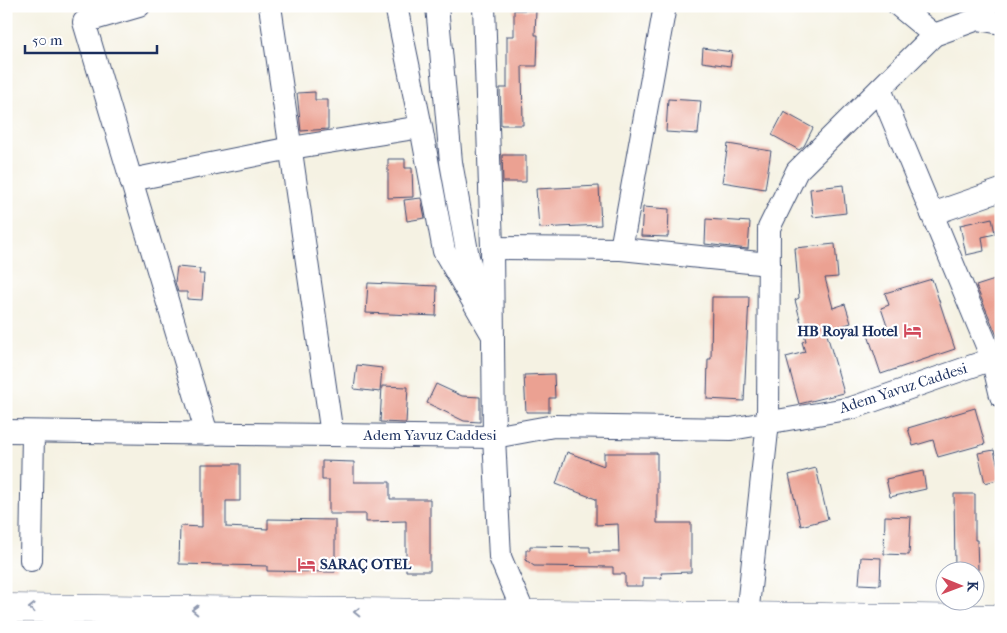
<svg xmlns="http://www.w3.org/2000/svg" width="1007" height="633" font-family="'IM FELL French Canon',serif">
  <rect width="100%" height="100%" fill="#fff"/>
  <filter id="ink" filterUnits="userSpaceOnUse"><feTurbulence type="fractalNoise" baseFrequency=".02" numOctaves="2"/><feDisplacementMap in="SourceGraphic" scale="10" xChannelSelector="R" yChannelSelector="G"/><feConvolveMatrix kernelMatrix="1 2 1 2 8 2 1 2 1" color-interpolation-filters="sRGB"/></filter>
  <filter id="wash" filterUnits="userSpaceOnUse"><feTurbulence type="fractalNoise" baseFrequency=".0096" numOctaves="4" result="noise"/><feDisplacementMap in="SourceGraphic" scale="20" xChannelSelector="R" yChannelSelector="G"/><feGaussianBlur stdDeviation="1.12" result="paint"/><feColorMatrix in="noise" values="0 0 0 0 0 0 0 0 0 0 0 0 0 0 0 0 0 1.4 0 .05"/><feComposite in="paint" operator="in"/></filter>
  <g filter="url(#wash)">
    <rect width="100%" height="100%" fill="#f5f2e3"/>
    <g id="blocks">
      <g fill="#eba192">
        <polygon points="514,10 536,10 535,35 538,35 537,66 522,66 523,125 501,125 500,88 507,88 507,36 514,36"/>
        <polygon points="703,48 732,52 730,66 702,62"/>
        <polygon points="315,92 315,100 328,100 328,129 301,131 297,93"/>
        <polygon points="668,99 701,101 698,134 666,132"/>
        <polygon points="784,112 813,128 804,146 799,150 772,135"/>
        <polygon points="728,144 771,151 765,189 722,182"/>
        <polygon points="502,155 526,155 526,182 503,182"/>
        <polygon points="388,159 405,159 405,168 412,168 413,197 388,198"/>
        <polygon points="843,185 846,213 813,217 810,189"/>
        <polygon points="599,186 601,225 539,228 536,189"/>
        <polygon points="421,198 425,218 407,221 404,200"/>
        <polygon points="643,207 669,209 668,237 641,236"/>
        <polygon points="992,218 995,234 982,237 984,251 966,255 960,225"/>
        <polygon points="706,219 750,222 748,249 705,244"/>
        <polygon points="835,244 838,277 825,278 833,308 845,304 851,323 826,331 844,393 799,404 786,357 805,352 802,342 806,341 795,300 799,298 795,248"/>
        <polygon points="177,267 200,269 199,274 204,274 202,300 187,299 187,292 178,292 175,282"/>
        <polygon points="1001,278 1001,343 1000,343 976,286"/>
        <polygon points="932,279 955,349 881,374 867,332 887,326 881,308 889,305 885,293"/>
        <polygon points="368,283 437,286 436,316 366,313"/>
        <polygon points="712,297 749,297 744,401 707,399 708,359 711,359"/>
        <polygon points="357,365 382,368 380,392 354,389"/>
        <polygon points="554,374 555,398 549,398 549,412 526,412 524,375"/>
        <polygon points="436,384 462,396 480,397 480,422 464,421 427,403"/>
        <polygon points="382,386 408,387 406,423 380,422"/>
        <polygon points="975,408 985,444 938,457 933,440 913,446 908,428"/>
        <polygon points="994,450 1001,479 985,483 978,453"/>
        <polygon points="567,452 604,466 604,453 657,453 657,523 691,523 691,572 661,573 662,578 643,578 643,586 625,586 625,574 613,574 613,567 534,566 526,560 526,550 530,550 530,546 590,547 590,552 619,552 618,524 596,525 596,499 556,484"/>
        <polygon points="322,461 354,462 354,482 390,482 390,499 430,499 430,571 406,571 406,521 366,522 366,514 329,514 329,480 322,480"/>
        <polygon points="202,464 240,464 240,501 226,501 226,527 268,529 268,519 335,520 335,572 267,571 267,566 179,564 180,526 202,527"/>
        <polygon points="816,468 828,519 801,526 789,475"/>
        <polygon points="923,471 926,489 890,497 886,479"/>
        <polygon points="954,494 975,494 975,540 977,540 978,570 955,570"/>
        <polygon points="885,516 911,517 909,555 884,554"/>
        <polygon points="861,557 881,558 880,585 859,584"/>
      </g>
    </g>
  </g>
  <g filter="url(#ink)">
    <use href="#blocks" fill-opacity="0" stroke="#3c4c72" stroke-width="1"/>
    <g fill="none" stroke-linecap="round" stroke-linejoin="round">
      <defs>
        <g id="minor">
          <polyline points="139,6 84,22 207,434"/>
          <polyline points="270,6 332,435"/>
          <polyline points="396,6 421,127 444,251 492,334"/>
          <polyline points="437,6 451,162 468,257 480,296"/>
          <polyline points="484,6 492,248 494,437 500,557 524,614"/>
          <polyline points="899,6 934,35"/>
          <polyline points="978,19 1001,23"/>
          <polyline points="880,89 992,358 1001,396"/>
          <polyline points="131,180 291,148 421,127"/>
          <polyline points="932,214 1001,190"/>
          <polyline points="492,248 621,249 769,264"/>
          <polyline points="621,249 665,6"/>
          <polyline points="6,431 494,437 554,426 731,429 852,408 1001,356"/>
          <polyline points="31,560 33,432"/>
          <polyline points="747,616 768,422 769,228 797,171 934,35 978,19 983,6"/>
        </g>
        <polyline id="highway" points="6,608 1001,619"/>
      </defs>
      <use href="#minor" stroke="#3c4c72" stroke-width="24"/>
      <use href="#highway" stroke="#3c4c72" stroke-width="29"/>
      <use href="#minor" stroke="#fff" stroke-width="22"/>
      <use href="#highway" stroke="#fff" stroke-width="28"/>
    </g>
    <defs><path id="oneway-chevron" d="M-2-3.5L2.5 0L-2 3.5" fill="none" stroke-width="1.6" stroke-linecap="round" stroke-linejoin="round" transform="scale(1.25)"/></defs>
    <g stroke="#8d97ae">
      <use href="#oneway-chevron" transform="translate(32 608) rotate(-179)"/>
      <use href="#oneway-chevron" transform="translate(195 610) rotate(-179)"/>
      <use href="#oneway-chevron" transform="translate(357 612) rotate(-179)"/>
    </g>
  </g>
  <defs>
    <symbol id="hotel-bare" viewBox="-9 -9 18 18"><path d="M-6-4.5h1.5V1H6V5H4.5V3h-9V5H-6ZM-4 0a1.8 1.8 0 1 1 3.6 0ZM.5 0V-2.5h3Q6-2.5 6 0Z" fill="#d1495b" stroke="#fff" stroke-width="2.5" paint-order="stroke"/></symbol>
  </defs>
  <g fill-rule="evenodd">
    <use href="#hotel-bare" x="900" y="318" width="25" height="25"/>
    <use href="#hotel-bare" x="294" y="552" width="25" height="25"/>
  </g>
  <g text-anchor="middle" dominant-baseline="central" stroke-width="4.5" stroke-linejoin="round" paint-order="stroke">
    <g font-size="15" font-weight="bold" fill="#1b2f5e" stroke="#fff" text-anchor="end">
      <text x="898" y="331">HB Royal Hotel</text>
      <text x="320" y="564" text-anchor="start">SARAÇ OTEL</text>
    </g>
    <g font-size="15" fill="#1b2f5e" stroke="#fff">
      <text transform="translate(903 388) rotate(-18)">Adem Yavuz Caddesi</text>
      <text x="430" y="435">Adem Yavuz Caddesi</text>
    </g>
  </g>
  <rect width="1007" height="633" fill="none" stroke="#fff" stroke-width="25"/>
  <g transform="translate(960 586) rotate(91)"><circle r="24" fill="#ffffff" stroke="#a4acbf"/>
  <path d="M0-4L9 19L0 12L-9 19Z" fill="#d1495b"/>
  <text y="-8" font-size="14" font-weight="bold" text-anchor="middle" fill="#1b2f5e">K</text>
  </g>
  <path d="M25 45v8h132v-8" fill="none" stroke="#1b2f5e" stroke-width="2.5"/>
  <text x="32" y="45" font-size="15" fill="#1b2f5e" stroke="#ffffff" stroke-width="4" paint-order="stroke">50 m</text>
</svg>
